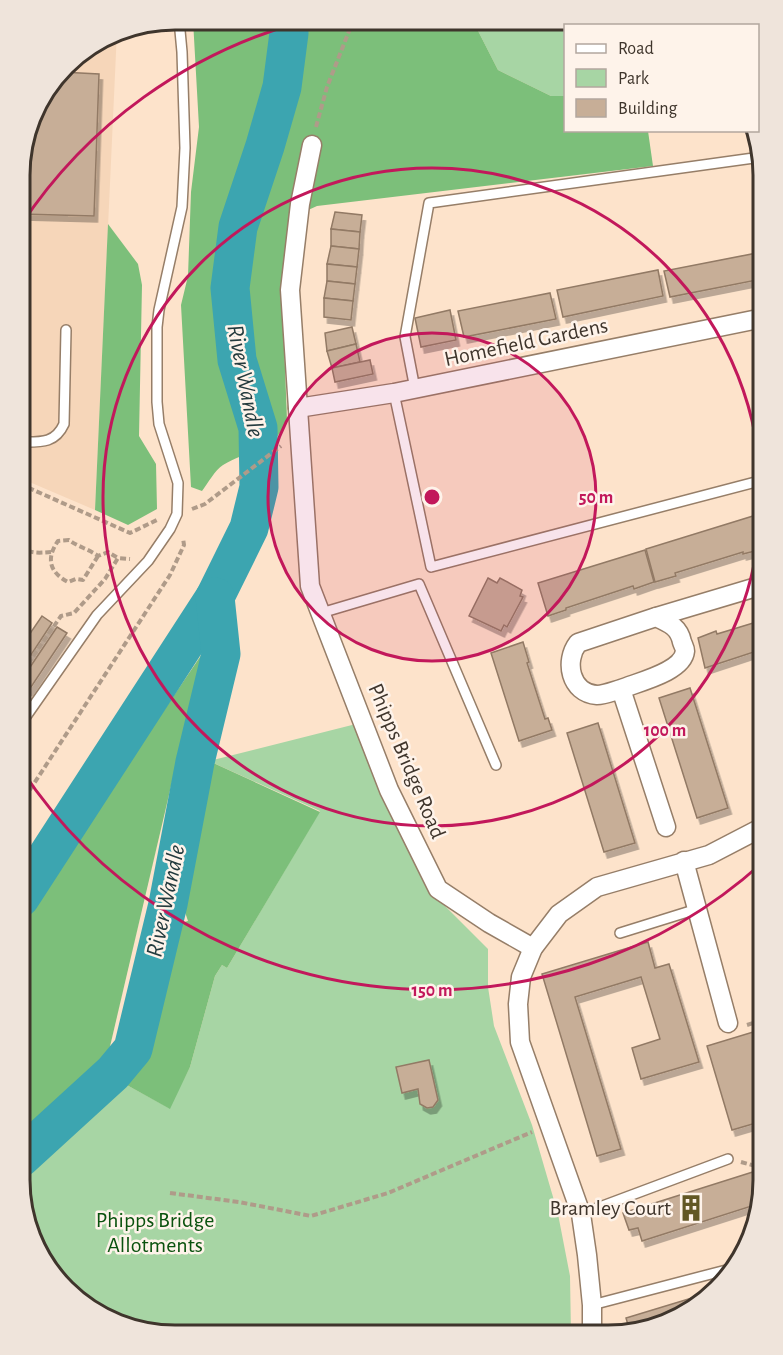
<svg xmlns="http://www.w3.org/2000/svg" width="783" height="1355" font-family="'Alegreya Sans',sans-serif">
  <defs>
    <filter id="shadow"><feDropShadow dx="3.5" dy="6" stdDeviation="0" flood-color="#0004"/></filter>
  </defs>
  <rect width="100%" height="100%" fill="#fde3cb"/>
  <polygon fill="#f6d6b9" points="117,31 95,510 20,478 21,155 36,106 72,58"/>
  <g fill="#a7d5a4">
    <polygon points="473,21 631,22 632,25 566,26 565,96 551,96 498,70"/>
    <polygon points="356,724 431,892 488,949 488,987 494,1026 532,1125 558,1214 570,1276 571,1335 154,1334 80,1303 28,1231 20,1179 125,1084 169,1108 190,1067 215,976 222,965 227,968 320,811 209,761"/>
  </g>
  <g fill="#7cbf7a">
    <path d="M 193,20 L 473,21 L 498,70 L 551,96 L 565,96 L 566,130 L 648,131 L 653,166 L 317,206 L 295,216 L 283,316 L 287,420 C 272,455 250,448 223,465 C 215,470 208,483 202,491 L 191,487 L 181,305 L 188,276 L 191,192 L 199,127 Z"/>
    <polygon points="108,224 138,264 142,285 139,436 156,464 157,509 128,525 95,510"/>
    <polygon points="202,654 108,1055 20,1139 20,923"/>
    <polygon points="209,761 320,812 227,968 222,965 215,976 190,1067 170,1109 125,1084 132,1078 137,1064 161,998 178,920 181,923 188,921 182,903"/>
  </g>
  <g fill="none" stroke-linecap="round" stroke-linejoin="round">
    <g stroke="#3ca5b0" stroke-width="39">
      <polyline points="20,898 215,597 249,528 259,487 258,428 237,360 230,288 238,227 265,146 282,87 289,33 287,20"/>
      <polyline points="20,1158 113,1073 133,1049 168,904 195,762 221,654 215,597"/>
    </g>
  </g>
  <g fill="#c7ae97" stroke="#927a65" stroke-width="1.5" filter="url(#shadow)">
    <polygon points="61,72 99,74 94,216 21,214 21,155 36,106"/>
    <polygon points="335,212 362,215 360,232 331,229"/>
    <polygon points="331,229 360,232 359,249 331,246"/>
    <polygon points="331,246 359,249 357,267 327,264"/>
    <polygon points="757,253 762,279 670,297 664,271"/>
    <polygon points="327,264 357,267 355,284 327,281"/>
    <polygon points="658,270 663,296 563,317 557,290"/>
    <polygon points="327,281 355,284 353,301 324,298"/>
    <polygon points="550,293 556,319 464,337 458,311"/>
    <polygon points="324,298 353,301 351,320 324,317"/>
    <polygon points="450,310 456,340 421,347 415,318"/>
    <polygon points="352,327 356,344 327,351 325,333"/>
    <polygon points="356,344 360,362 332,368 327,351"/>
    <polygon points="370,360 373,374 335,382 332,368"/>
    <polygon points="763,512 763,545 755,514"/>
    <polygon points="753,516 763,549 743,554 743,552 675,573 676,576 655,582 646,549"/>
    <polygon points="645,550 654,582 634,589 633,586 566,608 566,610 548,616 538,583"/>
    <polygon points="488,578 497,583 500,578 522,590 520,596 523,597 507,627 504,625 501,631 469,616"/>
    <polygon points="42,616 52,623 29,658 20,653 20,648"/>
    <polygon points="763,620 763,649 705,668 698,638 716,631 717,634"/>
    <polygon points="57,627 67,633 29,690 20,684 20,682"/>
    <polygon points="523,642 529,662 527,663 545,719 548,718 552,730 519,741 491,653"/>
    <polygon points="763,683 763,714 755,686"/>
    <polygon points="690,688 728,808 697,818 659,698"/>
    <polygon points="598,723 635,843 604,852 567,733"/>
    <polygon points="763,848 763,881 754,851"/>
    <polygon points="648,942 655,968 669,964 699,1062 641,1079 632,1048 660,1039 641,977 575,997 621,1149 597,1156 542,974"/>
    <polygon points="763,1029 763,1121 732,1130 707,1046"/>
    <polygon points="429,1060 438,1100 433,1107 427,1108 420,1104 418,1089 402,1093 396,1067"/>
    <polygon points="759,1170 763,1191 758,1204 642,1241 638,1228 629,1230 623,1213"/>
    <polygon points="705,1294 659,1327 630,1332 626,1318"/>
  </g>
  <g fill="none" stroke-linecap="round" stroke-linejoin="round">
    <defs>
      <g id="lane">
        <polyline points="415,389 405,337 429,203 761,157"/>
        <polyline points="394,393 431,567 763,480"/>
        <path d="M 20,442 C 40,442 55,444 64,424 L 66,330"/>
        <polyline points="321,613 419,584 496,765"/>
        <polyline points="20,725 97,615 148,561 170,529 177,514 178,483 159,424 157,402 157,327 159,310 182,207 185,148 182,52 179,20"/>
        <polyline points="620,933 697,909"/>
        <polyline points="581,1214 728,1159"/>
        <polyline points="592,1305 734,1268"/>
      </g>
      <g id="street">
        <polyline points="312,145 300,204 290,290 310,586 389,790 438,889 489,923 533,948"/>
        <polyline points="298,408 394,393 763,318"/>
        <polyline points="656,617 763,585"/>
        <path d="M 621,689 C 638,682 683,672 685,651 C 685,648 683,645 682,642 C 679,627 669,623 656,617 L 578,643 C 564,661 570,693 597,695 C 604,695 614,691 621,689 L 666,827"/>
        <polyline points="684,861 728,1023"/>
        <polyline points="592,1335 592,1305 587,1255 581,1214 520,1042 518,1004 521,977 533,948 559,914 597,887 709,855 763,827"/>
      </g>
    </defs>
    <use href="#lane" stroke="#967e68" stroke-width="12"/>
    <use href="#street" stroke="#967e68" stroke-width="21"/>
    <g stroke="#af9b89" stroke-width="4" stroke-dasharray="6 3" stroke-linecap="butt">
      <polyline points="600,22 611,26"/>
      <polyline points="316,127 327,87 353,21"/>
      <polyline points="20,484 130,533 159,519"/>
      <polyline points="192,509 205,504 281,446"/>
      <path d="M 20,546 C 30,554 38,553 51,552"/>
      <path d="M 98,556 L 83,580 L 76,579 L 68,582 C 49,572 46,558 58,541 L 69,540 C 78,547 89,549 98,556 L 108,552 L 118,558"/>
      <polyline points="20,656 29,662 61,616 74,613 105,579 118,558 130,559"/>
      <polyline points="20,805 170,575 184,545 183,538"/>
      <polyline points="747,1025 763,1020"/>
      <polyline points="741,1162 763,1168"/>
      <polyline points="170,1193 239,1202 311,1216 388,1193 532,1132"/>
    </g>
    <use href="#lane" stroke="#fff" stroke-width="9"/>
    <use href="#street" stroke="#fff" stroke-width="18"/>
  </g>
  <circle cx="432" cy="497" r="164" fill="#c2185b" fill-opacity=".12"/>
  <g fill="none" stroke="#c2185b" stroke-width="3">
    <circle cx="432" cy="497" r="164"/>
    <circle cx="432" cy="497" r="329"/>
    <path d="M762 863A493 493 0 0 1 21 769M21 225A493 493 0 0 1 304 21"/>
  </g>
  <defs>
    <symbol id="building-bare" viewBox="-9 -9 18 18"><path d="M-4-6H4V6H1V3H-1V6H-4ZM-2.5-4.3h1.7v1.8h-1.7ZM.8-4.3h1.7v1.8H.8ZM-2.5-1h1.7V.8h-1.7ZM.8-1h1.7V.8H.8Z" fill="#625724" stroke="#fef3ea" stroke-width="2.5" paint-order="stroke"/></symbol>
  </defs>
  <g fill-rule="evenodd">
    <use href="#building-bare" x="672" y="1189" width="38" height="38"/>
  </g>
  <g text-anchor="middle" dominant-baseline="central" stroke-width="5" stroke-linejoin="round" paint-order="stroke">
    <g font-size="22" fill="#3f352c" stroke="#fef3ea">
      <text transform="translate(526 342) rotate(-12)">Homefield Gardens</text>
      <text transform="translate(407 761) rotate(67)">Phipps Bridge Road</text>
    </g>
    <g font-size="22" fill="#3f352c" stroke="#fef3ea" text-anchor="end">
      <text x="671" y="1208">Bramley Court</text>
    </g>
    <g font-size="22" fill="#0a520e" stroke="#fef3ea">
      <text x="155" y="1220">Phipps Bridge<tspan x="155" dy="25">Allotments</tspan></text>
    </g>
    <g font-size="24" font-style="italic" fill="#243b3e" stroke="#fef3ea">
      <text transform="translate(245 381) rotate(79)">River Wandle</text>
      <text transform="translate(166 901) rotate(-78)">River Wandle</text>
    </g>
  </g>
  <path d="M0 0H783V1355H0ZM175 30H608A145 145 0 0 1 753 175V1180A145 145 0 0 1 608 1325H175A145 145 0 0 1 30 1180V175A145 145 0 0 1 175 30Z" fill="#efe4db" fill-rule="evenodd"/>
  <path fill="none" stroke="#3f352c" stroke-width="3" d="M175 30H608A145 145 0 0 1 753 175V1180A145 145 0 0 1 608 1325H175A145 145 0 0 1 30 1180V175A145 145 0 0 1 175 30Z"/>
  <circle cx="432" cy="497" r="9" fill="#c2185b" stroke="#fef3ea" stroke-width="3"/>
  <g font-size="18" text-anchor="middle" font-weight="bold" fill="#c2185b" stroke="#fef3ea" stroke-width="5" stroke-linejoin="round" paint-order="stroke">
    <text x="596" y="503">50 m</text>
    <text x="665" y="736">100 m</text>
    <text x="432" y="996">150 m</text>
  </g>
  <rect x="564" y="24" width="195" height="108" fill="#fef3ea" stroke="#b2a79e" stroke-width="1.5"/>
  <rect x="576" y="44" width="30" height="9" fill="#ffffff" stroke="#b2a79e" stroke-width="1.5"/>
  <text x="618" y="54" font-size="18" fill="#3f352c">Road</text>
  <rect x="576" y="69" width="30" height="18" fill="#a7d5a4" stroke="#b2a79e" stroke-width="1.5"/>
  <text x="618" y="84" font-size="18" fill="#3f352c">Park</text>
  <rect x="576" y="99" width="30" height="18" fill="#c7ae97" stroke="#b2a79e" stroke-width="1.5"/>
  <text x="618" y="114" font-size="18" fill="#3f352c">Building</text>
</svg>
